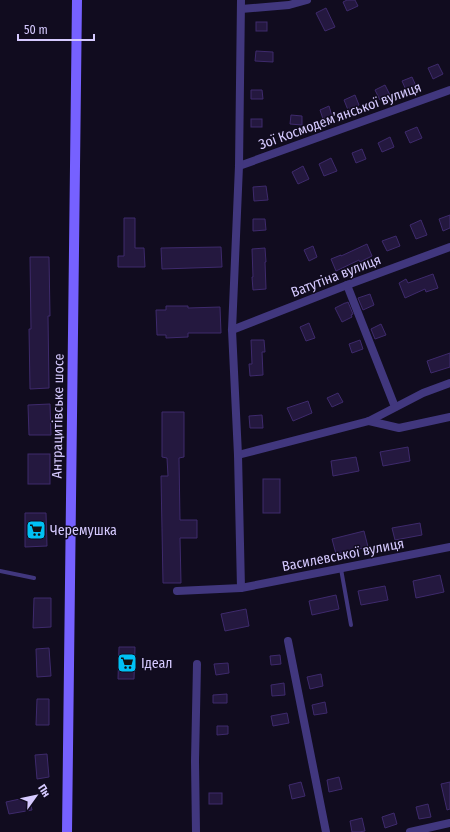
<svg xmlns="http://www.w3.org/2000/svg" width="450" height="832" font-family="'Fira Sans Condensed',sans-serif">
  <rect width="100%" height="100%" fill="#110c1f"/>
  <g fill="#24183f" stroke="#3e2a6c">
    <polygon points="347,0 355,0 358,6 347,11 343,2"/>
    <polygon points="326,8 335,27 325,31 316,13"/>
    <rect x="256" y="22" width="11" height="9"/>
    <polygon points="256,51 273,52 273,62 255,61"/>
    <polygon points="438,64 443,74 433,79 428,68"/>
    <polygon points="412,77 416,86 406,90 402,81"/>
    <polygon points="385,85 390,95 380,100 375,90"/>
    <polygon points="251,90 262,90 263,99 251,99"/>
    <polygon points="355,95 359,105 348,110 344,100"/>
    <polygon points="329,106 332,116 323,119 320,110"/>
    <polygon points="291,115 302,116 302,125 290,124"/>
    <rect x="251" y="119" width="11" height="8"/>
    <polygon points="417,127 422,138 410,143 405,132"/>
    <polygon points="390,137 394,147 382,152 378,143"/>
    <polygon points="362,149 366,159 356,163 352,153"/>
    <polygon points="331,158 337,171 324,176 319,164"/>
    <polygon points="303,166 309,179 298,184 292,172"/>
    <polygon points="266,186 268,200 254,201 253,187"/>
    <polygon points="450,215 450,228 443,231 439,219"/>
    <polygon points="124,218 135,218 135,248 144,248 145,267 118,267 118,256 124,256"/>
    <polygon points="253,219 265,219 266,230 253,231"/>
    <polygon points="421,220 427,235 416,239 410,225"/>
    <polygon points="396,236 400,246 387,251 382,241"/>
    <polygon points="367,244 372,256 360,262 359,260 336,271 331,259 341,255 341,256"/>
    <polygon points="313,246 317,257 309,261 304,250"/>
    <polygon points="221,247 222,267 162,269 161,248"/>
    <polygon points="265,248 266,262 265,262 266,289 253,290 252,277 253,277 252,249"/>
    <polygon points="30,257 49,257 50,316 48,316 49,388 30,389 29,329 31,329"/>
    <polygon points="433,274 438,288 426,292 425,289 405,298 399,283 406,279 408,283"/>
    <polygon points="370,294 374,305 363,310 358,298"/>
    <polygon points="348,302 353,314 351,315 352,317 342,322 335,308 345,303 346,303"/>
    <polygon points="166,306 188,306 188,308 220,307 221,333 188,333 188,337 166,338 166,335 157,335 156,310 166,310"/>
    <polygon points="309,323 315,338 306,341 300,327"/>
    <polygon points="381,324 386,335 375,339 371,329"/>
    <polygon points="251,340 264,340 265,352 262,352 263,375 250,376 249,364 252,364"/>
    <polygon points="360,340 363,349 352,353 349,344"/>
    <polygon points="450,353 450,367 431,373 427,361"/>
    <polygon points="338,393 343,402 332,407 327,398"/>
    <polygon points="308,401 312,413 293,421 287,408"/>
    <polygon points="50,404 51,435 29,435 28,405"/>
    <polygon points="162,412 184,412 184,457 179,458 180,520 197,520 197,538 180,538 181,583 163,583 161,476 168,476 167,458 162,457"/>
    <polygon points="262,415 263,428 250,428 249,416"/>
    <polygon points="408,447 410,461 383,466 380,452"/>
    <rect x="28" y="454" width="22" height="30"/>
    <polygon points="356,457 359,471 333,476 331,461"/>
    <rect x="263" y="479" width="17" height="34"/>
    <polygon points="25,513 46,513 47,546 25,547"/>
    <polygon points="420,523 422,535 395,540 392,528"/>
    <polygon points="364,531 368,547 336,554 332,539"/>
    <polygon points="440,575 444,592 416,598 413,581"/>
    <polygon points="385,586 388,600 361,605 358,591"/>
    <polygon points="336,595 339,609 312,615 309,601"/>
    <polygon points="34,598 51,598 51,627 33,628"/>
    <polygon points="246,609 249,626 225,631 221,614"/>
    <polygon points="119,647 135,647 134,679 118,679"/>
    <polygon points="49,648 51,676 37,677 36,649"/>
    <polygon points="280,655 281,664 271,665 270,656"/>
    <polygon points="228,663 229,673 216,675 214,664"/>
    <polygon points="321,674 323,686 310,689 307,677"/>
    <polygon points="284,683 285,695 272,696 271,685"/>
    <polygon points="227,694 227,703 213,703 213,695"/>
    <polygon points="37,699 49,699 49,725 36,725"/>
    <polygon points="325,702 327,713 314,715 312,705"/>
    <polygon points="287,713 289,723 273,726 271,716"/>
    <polygon points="217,726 228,726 228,734 217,735"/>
    <polygon points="47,754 49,777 37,779 35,755"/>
    <polygon points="339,777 342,789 329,792 327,780"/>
    <polygon points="301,782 305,796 292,799 289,785"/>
    <polygon points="450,782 450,809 447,810 441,784"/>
    <rect x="209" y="793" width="13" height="11"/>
    <polygon points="29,797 32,810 9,814 6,802"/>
    <polygon points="428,804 431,817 419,819 416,807"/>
    <polygon points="394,813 397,824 385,828 382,817"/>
    <polygon points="362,818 365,831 359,832 352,832 350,821"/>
  </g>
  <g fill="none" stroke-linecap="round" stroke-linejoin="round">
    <g stroke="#41377e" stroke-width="4">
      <polyline points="341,569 351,625"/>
      <polyline points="0,571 34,578"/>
    </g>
    <g stroke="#41377e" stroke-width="8">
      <polyline points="241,9 289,5 307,0"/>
      <polyline points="239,166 450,90"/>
      <polyline points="347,285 395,407"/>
      <polyline points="232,330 347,285 450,247"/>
      <polyline points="369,421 399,428 450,417"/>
      <polyline points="238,455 369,421 423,393 450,383"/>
      <polyline points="241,588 450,547"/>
      <polyline points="177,591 241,588 238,455 232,330 239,166 241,0"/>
      <polyline points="288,641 326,832"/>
      <polyline points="196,832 195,761 197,664"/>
      <polyline points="410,832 450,823"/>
    </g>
    <polyline stroke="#7661ff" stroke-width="10" points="67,832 77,0"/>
  </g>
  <defs>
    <symbol id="supermarket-square" viewBox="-11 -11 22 22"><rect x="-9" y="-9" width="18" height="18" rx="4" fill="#00c1f5" stroke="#110c1f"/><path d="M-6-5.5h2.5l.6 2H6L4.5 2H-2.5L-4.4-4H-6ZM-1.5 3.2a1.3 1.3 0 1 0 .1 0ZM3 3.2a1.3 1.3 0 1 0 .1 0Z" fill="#111"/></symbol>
  </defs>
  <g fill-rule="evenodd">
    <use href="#supermarket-square" x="25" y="519" width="22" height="22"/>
    <use href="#supermarket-square" x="116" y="652" width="22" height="22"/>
  </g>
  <g text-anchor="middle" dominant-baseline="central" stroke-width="3" stroke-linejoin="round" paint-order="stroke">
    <g font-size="14" fill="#d6caff" stroke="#110c1f">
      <text transform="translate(340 116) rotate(-20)">Зої Космодем’янської вулиця</text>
      <text transform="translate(336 276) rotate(-21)">Ватутіна вулиця</text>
      <text transform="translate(58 416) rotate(-89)">Антрацитівське шосе</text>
      <text transform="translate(343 555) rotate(-11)">Василевської вулиця</text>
    </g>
    <g font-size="14" fill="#d6caff" stroke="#110c1f" text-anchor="start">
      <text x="50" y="530">Черемушка</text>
      <text x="141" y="663">Ідеал</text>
    </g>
  </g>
  <g transform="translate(36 796) rotate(57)" stroke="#110c1f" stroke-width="3" paint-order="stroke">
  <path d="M0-3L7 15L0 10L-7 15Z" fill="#d6caff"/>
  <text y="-6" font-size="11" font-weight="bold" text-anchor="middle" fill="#d6caff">Пн</text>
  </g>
  <path d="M18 34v6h76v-6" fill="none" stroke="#d6caff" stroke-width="2"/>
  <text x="24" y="34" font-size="12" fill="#d6caff" stroke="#110c1f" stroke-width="3" paint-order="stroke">50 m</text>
</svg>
